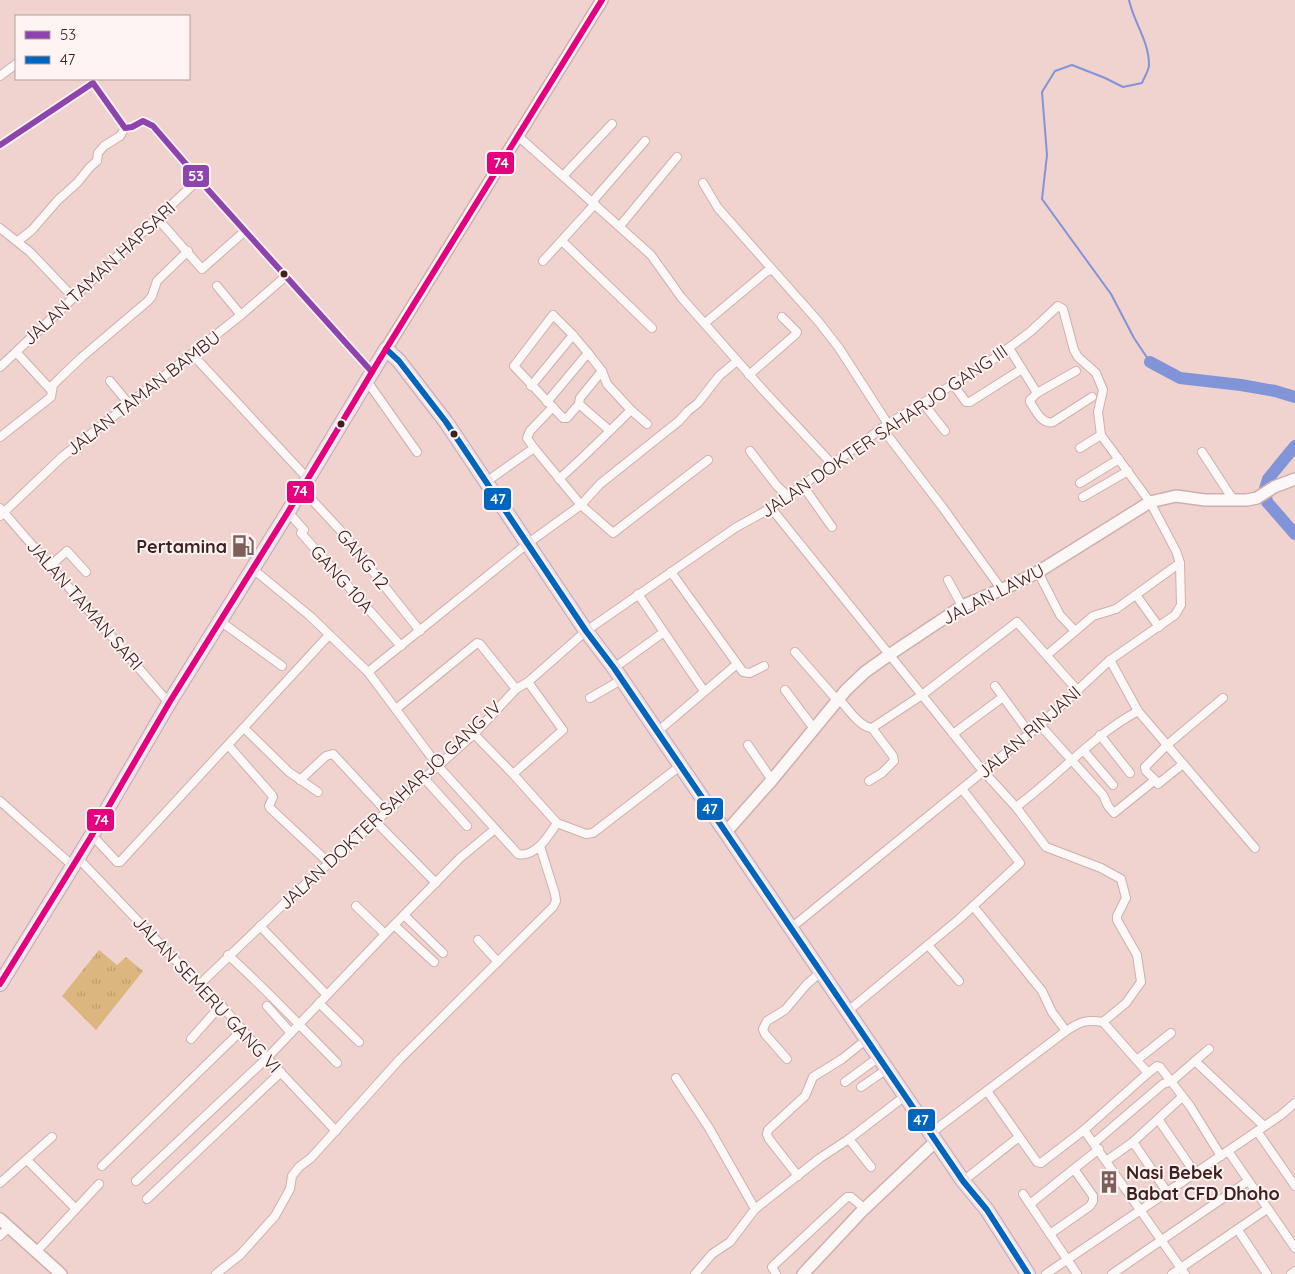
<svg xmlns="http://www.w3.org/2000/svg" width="1295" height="1274" font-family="Quicksand,sans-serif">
  <defs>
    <pattern id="grass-tufts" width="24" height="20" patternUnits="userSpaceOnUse" patternTransform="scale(1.25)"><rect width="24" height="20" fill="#dbb77f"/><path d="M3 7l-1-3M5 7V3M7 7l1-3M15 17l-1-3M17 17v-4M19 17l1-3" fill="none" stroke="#bd9d6d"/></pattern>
  </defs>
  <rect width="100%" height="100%" fill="#f0d2ce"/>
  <polygon fill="url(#grass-tufts)" points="99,950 117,965 126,957 143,971 96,1030 62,996"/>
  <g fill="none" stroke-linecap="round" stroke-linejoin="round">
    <path stroke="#8294d8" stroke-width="2" d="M 1129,0 C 1134,23 1149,41 1149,65 C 1149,70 1144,78 1142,83 L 1123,87 L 1105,78 L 1072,65 L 1055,71 L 1042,92 L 1047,155 L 1042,199 L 1111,294 L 1134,338 L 1150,362"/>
    <g stroke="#8294d8" stroke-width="12">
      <polyline points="1150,362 1180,378 1241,385 1275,391 1295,397"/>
      <polyline points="1295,446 1268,479 1265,489 1267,502 1295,534"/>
    </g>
    <defs>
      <g id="street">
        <polyline points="0,76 16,64"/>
        <polyline points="518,136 651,255 681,297 764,391 833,465"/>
        <polyline points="0,145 93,83 125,128 132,127 143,121 153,126 210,192 372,372"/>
        <polyline points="563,176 612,124"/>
        <polyline points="703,183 718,208 818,321 839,348 888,424"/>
        <polyline points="592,202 645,141"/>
        <polyline points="157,218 202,269 245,231"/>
        <polyline points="620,226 677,157"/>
        <polyline points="0,228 30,252 73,297"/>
        <polyline points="18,241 32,230 58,200 77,183 90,167 97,161 98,153 104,146 120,136 125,128"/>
        <polyline points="562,241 652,328"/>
        <polyline points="543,261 595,204"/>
        <polyline points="217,286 241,315"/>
        <polyline points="705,323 766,272 771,270"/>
        <polyline points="573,335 553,315 514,366 563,418 567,418 579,404"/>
        <polyline points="1009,348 1037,393"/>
        <polyline points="16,352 51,390"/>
        <polyline points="192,354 308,479"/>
        <polyline points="0,367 199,179"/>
        <polyline points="602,371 580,398 579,404 609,430"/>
        <path d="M 1076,371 L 1037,393 L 1030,400 L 1030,402 C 1036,411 1042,425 1053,422 L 1092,397"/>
        <polyline points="749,375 796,334 797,332 782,317"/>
        <polyline points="110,381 129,404"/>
        <polyline points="367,381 417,452"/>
        <polyline points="953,384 966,402 970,402 1022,369"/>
        <polyline points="531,386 573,335 588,353"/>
        <path d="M 547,402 L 588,353 L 602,371 L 607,384 L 631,410 C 607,434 584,457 559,479"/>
        <polyline points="923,403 945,431"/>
        <polyline points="631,410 647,424"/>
        <polyline points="882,428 943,508 1002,590"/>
        <polyline points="0,437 51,397 53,385 60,378 82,357 148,301 152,296 157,281 188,251"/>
        <polyline points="534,448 527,438 530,431 553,407"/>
        <polyline points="750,451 777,486 788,496"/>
        <polyline points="1202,452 1234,501"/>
        <polyline points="486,482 534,448 581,505 613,533 708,460"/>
        <polyline points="1080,483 1119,459"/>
        <polyline points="803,486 832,527"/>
        <polyline points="302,489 340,530 420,631"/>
        <polyline points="1083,497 1128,471"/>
        <polyline points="0,508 169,703"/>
        <polyline points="771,508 922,695 872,728 893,756 894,761 882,773 869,781"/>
        <polyline points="288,512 304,530 301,533 401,646"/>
        <polyline points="0,516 62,457 241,315 285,277"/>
        <polyline points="50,566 67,551 86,572"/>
        <path d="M 253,569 L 310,616 L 368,672 L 438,766 L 518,854 C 536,858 549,835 557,823"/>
        <polyline points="671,572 743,672 750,673 764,666"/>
        <polyline points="1038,572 1060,615 1075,631"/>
        <polyline points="948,580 962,606"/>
        <polyline points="638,594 704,691"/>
        <polyline points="1136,595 1159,627"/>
        <polyline points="220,621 282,666"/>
        <polyline points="795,652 837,700"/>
        <polyline points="1047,655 1093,616 1116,609 1180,563"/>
        <polyline points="1110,660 1138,711 1255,848"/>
        <polyline points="614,668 664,632"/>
        <polyline points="368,672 527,544 581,505 600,484 679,421 688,411 698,403 719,376 737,361"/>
        <polyline points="995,686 1030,734"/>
        <polyline points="785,690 815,730"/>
        <path d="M 1078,691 L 1017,622 L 922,695 L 983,771 L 1016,807 C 1058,776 1092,736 1138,711"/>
        <polyline points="590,698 621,680"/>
        <path d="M 838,698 C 847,707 859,727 872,728"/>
        <polyline points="396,709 477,643 480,644 516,689"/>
        <polyline points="1040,725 1103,795 1108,806 1114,813 1155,780 1146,771 1145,767 1167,745 1223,698"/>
        <polyline points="244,728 289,772 318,792"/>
        <polyline points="657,732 737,664"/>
        <polyline points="474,734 513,774 557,823 586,834 593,833 680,766"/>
        <polyline points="953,734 1003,697"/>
        <polyline points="1100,735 1130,773"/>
        <polyline points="228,745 272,795 273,797 269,806 270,808 329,863"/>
        <polyline points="748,745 772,780"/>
        <polyline points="1084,751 1113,785"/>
        <polyline points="513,774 563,730 528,682"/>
        <polyline points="424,778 467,826"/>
        <polyline points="300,780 326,756 333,754 387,812"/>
        <polyline points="1155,780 1158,784 1183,764"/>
        <polyline points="0,801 73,866"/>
        <polyline points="376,822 436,883"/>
        <polyline points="92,835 117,862 120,862 329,635"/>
        <polyline points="78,858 199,985 221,1005 267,1058 336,1131"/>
        <polyline points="356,906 385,934"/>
        <polyline points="973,906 1042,991 1052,1012 1066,1031"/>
        <polyline points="404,915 443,953"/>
        <polyline points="394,925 434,962"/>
        <polyline points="260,926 327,995"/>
        <polyline points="791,928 1040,725 1110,660 1175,615 1181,605 1180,563 1176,551 1150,502 1101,435 1080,448"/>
        <polyline points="478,940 498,962"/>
        <polyline points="928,945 959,981"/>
        <path d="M 228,955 C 266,989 301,1027 337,1063"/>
        <polyline points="199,985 292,896 474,734 516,689 528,682 586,631 735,528 771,508 888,424 923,403 995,358 1030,332 1058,306 1063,309 1074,350 1078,357 1096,373 1103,390 1098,412 1101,435"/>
        <polyline points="319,1003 359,1042"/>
        <polyline points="267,1006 291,1033"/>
        <polyline points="848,1011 958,920 1020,863 962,789"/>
        <polyline points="191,1039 221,1005"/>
        <polyline points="787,1059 765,1034 763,1029 767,1021 785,1010 807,984 821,972"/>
        <polyline points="1137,1060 1171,1033"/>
        <polyline points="1195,1061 1264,1126"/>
        <polyline points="1148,1073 1157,1066 1160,1067 1190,1106 1221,1156"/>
        <polyline points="676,1078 709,1128 755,1209"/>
        <polyline points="845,1082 879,1057"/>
        <polyline points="861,1087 887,1069"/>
        <polyline points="987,1091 1037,1162 1041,1163 1084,1130 1148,1073 1103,1022"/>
        <polyline points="1158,1119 1195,1173"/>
        <polyline points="1084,1130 1185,1274"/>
        <polyline points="1257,1131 1295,1186"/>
        <path d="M 931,1133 L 1066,1031 C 1080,1022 1086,1019 1103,1022 L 1126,1003 L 1141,982 L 1137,955 L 1117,920 L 1117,916 L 1126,898 L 1121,879 L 1101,868 L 1046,847 L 1016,807"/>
        <polyline points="849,1139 871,1167"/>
        <polyline points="1133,1142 1167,1192"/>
        <polyline points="1094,1143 1163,1084 1172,1081 1209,1049"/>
        <polyline points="1228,1151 1295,1248"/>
        <polyline points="27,1160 76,1209"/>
        <polyline points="1106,1161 1133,1142 1182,1097"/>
        <polyline points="102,1166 243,1029"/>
        <polyline points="798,1176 769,1139 767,1134 768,1130 805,1096 813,1077 842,1059 867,1039"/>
        <polyline points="136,1181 267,1058 390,929 460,858 495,829"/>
        <polyline points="963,1181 1019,1137"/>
        <polyline points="0,1183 52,1137"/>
        <polyline points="1023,1194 1077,1274"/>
        <polyline points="147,1199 281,1072"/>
        <polyline points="1030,1204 1099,1149"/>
        <polyline points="1238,1230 1267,1274"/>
        <polyline points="1050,1234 1090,1206 1093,1201 1093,1196 1074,1169"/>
        <polyline points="0,1236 9,1227"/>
        <polyline points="37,1251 99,1184"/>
        <polyline points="216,1274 240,1255 275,1216 290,1189 292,1176 299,1167 311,1158 400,1059 553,907 556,901 555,894 540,846"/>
        <polyline points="695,1274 712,1254 730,1242 755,1209 820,1158 849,1139 905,1096"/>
        <polyline points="776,1274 772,1267 774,1265 847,1197 851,1197 865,1209"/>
        <polyline points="1046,1274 1281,1115 1295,1103"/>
        <polyline points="1112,1274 1248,1181"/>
        <polyline points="1172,1274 1267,1209"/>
        <polyline points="1291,1274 1295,1271"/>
      </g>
      <g id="secondary">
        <polyline points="386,349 602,0"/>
        <polyline points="726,832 772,780 846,690 865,672 889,655 949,615 962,606 1012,585 1038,572 1150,502 1176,496 1205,500 1247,500 1257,498 1274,487 1295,479"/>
        <polyline points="0,1219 61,1274"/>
        <polyline points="803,1274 861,1212 936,1141"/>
      </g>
      <polyline id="highway" points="0,984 92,835 169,703 288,512 386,349 399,361 446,422 586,631 614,668 963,1181 987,1210 1028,1274"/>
    </defs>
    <use href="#street" stroke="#cdb0ad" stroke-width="10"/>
    <use href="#secondary" stroke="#cdb0ad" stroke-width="14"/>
    <use href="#highway" stroke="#c2a8b1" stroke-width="16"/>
    <use href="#street" stroke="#fdf8f8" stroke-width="8"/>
    <use href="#secondary" stroke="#fdf8f8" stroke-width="11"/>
    <use href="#highway" stroke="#eee0e9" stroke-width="14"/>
    <defs>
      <polyline id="bus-1" points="0,145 93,83 125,128 132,127 143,121 153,126 210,192 372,372"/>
      <polyline id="bus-2" points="386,349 399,361 446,422 586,631 614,668 963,1181 987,1210 1028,1274"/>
      <polyline id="bus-3" points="0,984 92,835 169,703 288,512 378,362 602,0"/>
    </defs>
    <use href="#bus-1" stroke="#fef4f3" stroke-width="10"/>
    <use href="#bus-2" stroke="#fef4f3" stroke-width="10"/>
    <use href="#bus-3" stroke="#fef4f3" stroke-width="10"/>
    <use href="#bus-1" stroke="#8e44ad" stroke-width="6"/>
    <use href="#bus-2" stroke="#0065bd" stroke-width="6"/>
    <use href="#bus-3" stroke="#e5007d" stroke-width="6"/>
  </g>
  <defs>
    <symbol id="fuel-bare" viewBox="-9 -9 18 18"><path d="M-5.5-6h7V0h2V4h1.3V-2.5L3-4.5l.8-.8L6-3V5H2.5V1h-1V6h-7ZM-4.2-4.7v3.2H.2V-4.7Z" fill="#7e5e5b" stroke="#fef4f3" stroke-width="2.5" paint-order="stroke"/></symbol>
    <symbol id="building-bare" viewBox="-9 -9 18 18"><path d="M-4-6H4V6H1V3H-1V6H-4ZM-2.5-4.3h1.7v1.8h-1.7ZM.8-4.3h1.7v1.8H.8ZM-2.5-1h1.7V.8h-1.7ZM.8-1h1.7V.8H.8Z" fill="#7e5e5b" stroke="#fef4f3" stroke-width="2.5" paint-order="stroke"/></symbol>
  </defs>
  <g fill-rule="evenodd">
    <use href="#fuel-bare" x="227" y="530" width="32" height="32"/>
    <use href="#building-bare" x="1093" y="1166" width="32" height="32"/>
  </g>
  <g fill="#41201d" stroke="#fef4f3" stroke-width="2">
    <circle cx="284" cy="274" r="4.5"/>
    <circle cx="341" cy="424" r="4.5"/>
    <circle cx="454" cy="434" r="4.5"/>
  </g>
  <g text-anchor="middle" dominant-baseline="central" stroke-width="4" stroke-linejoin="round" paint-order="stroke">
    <g font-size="18" fill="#41201d" stroke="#fef4f3">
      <text transform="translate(99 273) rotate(-43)">JALAN TAMAN HAPSARI</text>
      <text transform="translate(143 393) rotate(-38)">JALAN TAMAN BAMBU</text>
      <text transform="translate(884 431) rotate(-34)">JALAN DOKTER SAHARJO GANG III</text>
      <text transform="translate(363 559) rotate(51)">GANG 12</text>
      <text transform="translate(342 579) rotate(48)">GANG 10A</text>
      <text transform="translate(993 594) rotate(-27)">JALAN LAWU</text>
      <text transform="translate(85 605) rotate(49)">JALAN TAMAN SARI</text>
      <text transform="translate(1029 732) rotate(-41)">JALAN RINJANI</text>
      <text transform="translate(390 805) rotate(-43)">JALAN DOKTER SAHARJO GANG IV</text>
      <text transform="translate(207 994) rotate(47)">JALAN SEMERU GANG VI</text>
    </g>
    <g font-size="18" font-weight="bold" fill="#41201d" stroke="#fef4f3" text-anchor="end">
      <text x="227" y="546">Pertamina</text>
      <text x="1126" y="1172" text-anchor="start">Nasi Bebek<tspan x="1126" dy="21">Babat CFD Dhoho</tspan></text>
    </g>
  </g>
  <g stroke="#fef4f3" stroke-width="2">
    <rect x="486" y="151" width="29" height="24" rx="5" fill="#e5007d"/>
    <rect x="182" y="164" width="28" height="24" rx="5" fill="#8e44ad"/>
    <rect x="286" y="480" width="29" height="24" rx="5" fill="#e5007d"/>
    <rect x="483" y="487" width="29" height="24" rx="5" fill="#0065bd"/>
    <rect x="696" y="797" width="28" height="24" rx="5" fill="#0065bd"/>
    <rect x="86" y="808" width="29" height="24" rx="5" fill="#e5007d"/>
    <rect x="907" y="1108" width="29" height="24" rx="5" fill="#0065bd"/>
  </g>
  <g font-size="14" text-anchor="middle" font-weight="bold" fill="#fff">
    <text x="501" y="168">74</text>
    <text x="196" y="181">53</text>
    <text x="300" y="496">74</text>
    <text x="498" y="504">47</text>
    <text x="710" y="814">47</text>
    <text x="101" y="825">74</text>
    <text x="921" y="1125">47</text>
  </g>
  <rect x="15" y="15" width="175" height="65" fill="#fef4f3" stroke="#b29f9d"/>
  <rect x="25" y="31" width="25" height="8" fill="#8e44ad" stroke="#b29f9d"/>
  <text x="60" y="40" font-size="15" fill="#41201d">53</text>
  <rect x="25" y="56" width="25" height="8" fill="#0065bd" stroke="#b29f9d"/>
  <text x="60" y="65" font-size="15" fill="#41201d">47</text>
</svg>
